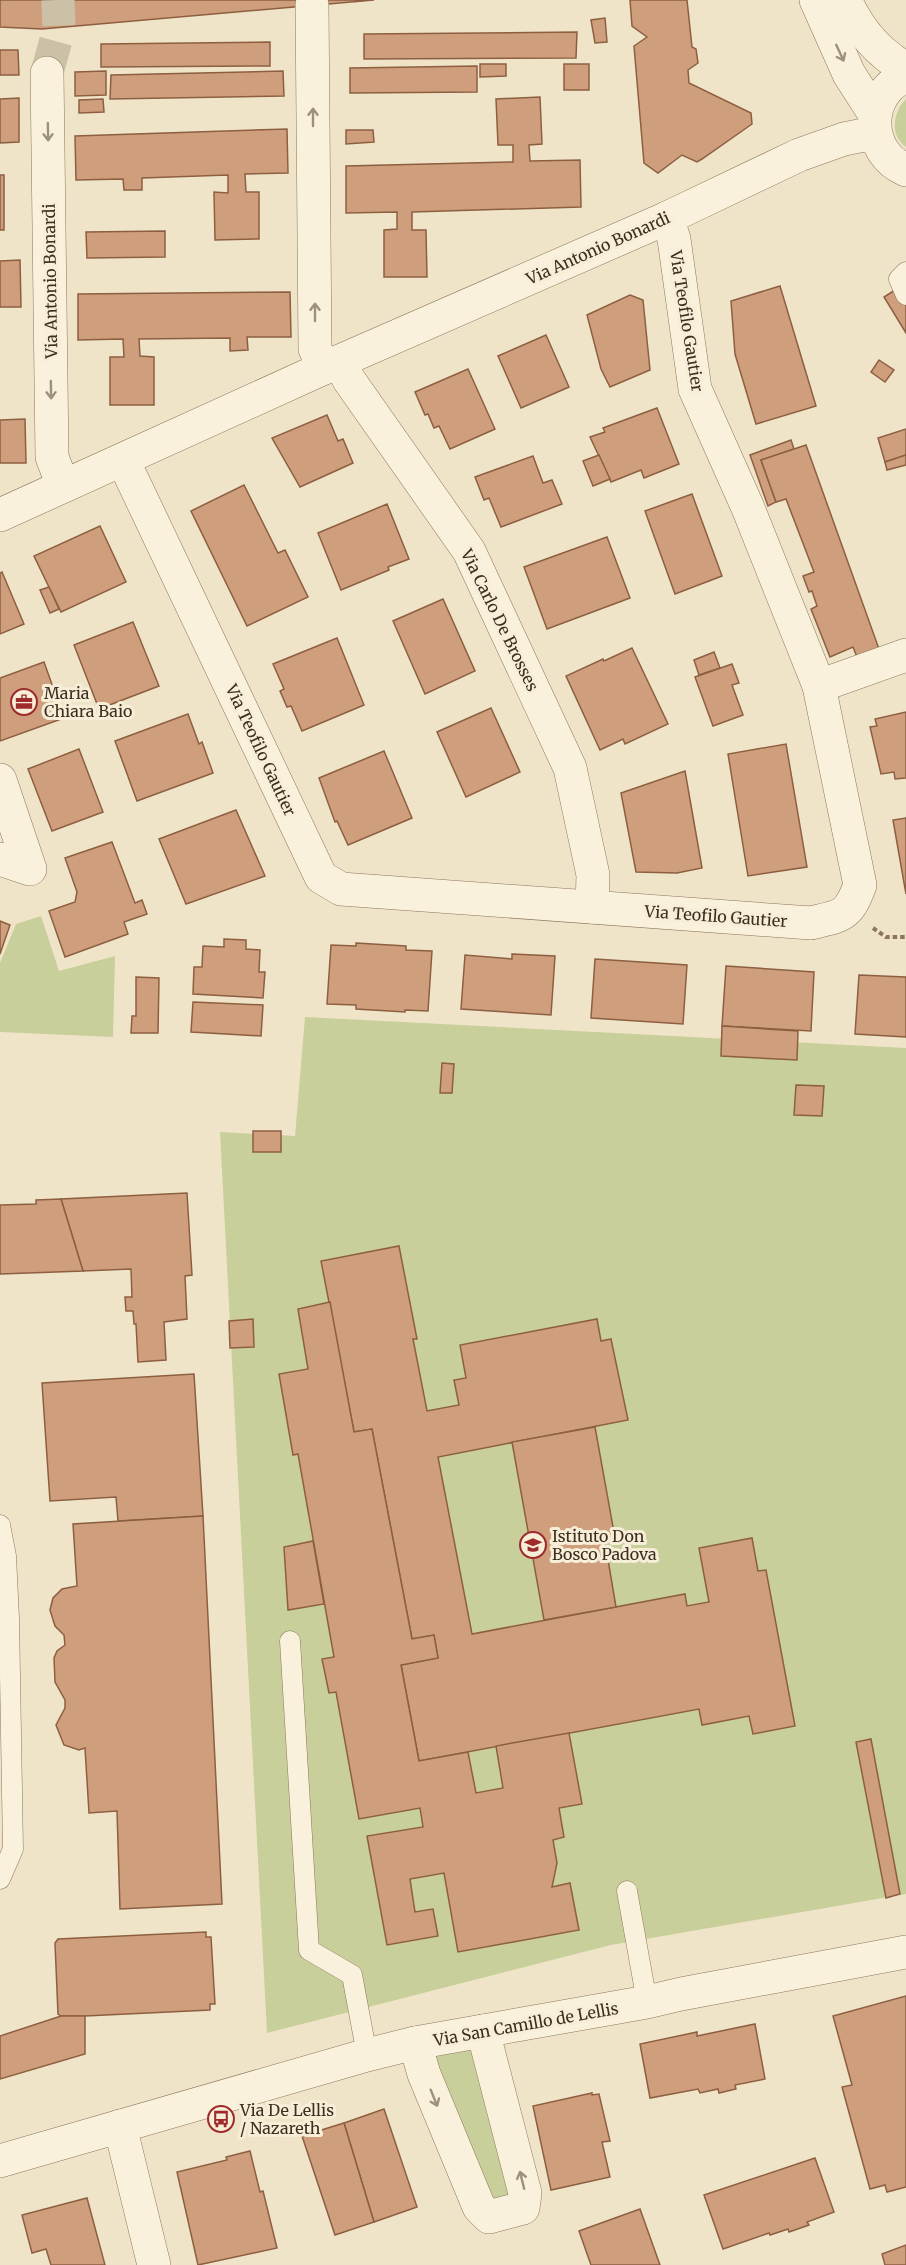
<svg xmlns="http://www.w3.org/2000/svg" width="906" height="2265" font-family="Merriweather,serif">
  <rect width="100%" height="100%" fill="#f0e4c8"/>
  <g fill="#c9cf9b">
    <path d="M 906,99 L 906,147 C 889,135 893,112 906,99 Z"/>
    <polygon points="41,916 59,971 115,956 113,1037 0,1032 0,963 16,924"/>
    <polygon points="305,1017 906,1048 906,1894 611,1945 267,2033 220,1132 295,1136"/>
    <polygon points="483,2031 525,2193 489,2217 415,2043"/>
  </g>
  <g fill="#cf9f7d" stroke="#8d5f41" stroke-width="1.5">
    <polygon points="0,0 374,0 42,29 0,27"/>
    <polygon points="630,0 687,0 692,47 696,49 698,63 688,70 689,83 751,113 752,124 702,159 697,162 682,155 658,173 644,163 634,46 647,37 632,26"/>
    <polygon points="605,18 607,42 595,43 591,20"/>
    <polygon points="577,32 576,58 364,59 364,34"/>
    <polygon points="270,42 270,66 101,67 101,44"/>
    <polygon points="0,50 18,50 19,75 0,75"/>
    <polygon points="480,64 506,64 506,76 480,77"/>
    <rect x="564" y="64" width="25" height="26"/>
    <polygon points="477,66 477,92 350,93 350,68"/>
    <polygon points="106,71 106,95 75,96 75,72"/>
    <polygon points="283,71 284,96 110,99 111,75"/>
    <polygon points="540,97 542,144 529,145 530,161 580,160 581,207 412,212 412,230 426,230 427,277 384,277 384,230 397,229 397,212 346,213 346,166 513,162 513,145 498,145 496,99"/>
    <polygon points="19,98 19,142 0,143 0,99"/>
    <polygon points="103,99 104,112 79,113 79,100"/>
    <polygon points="287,129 288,173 245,174 246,192 259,192 259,239 215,240 214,192 228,193 228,175 142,178 142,190 124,190 123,179 76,180 75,136"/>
    <polygon points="346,130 373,130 374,142 346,144"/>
    <rect x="0" y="175" width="4" height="55"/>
    <polygon points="165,231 165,257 87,258 86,232"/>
    <polygon points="20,260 21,307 0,307 0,261"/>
    <polygon points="906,283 906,333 884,297"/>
    <polygon points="780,286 816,406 756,424 735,354 731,301"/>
    <polygon points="290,292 291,337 247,337 248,350 230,351 230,338 139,339 140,356 154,357 154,405 110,405 110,357 124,357 123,339 78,340 78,294"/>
    <polygon points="630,295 643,300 650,370 610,387 601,369 587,315"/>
    <polygon points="546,335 569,387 521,408 498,356"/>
    <polygon points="879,360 894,370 885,382 871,372"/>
    <polygon points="468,369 495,429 450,449 439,426 434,428 428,414 425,415 415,392"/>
    <polygon points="657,408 679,464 644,478 641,470 611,482 590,437 605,432 603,428"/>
    <polygon points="327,415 338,441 343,439 353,463 300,487 272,438"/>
    <polygon points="25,419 26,463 0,463 0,420"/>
    <polygon points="906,429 906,455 885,462 878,438"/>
    <polygon points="791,440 794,449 761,460 776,502 768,506 750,455"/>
    <polygon points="806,445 879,649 857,657 853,647 830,657 811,609 817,606 812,591 809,592 803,576 814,572 786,499 776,502 761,460"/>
    <polygon points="599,455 610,479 593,486 583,461"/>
    <polygon points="906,455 906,465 887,470 885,462"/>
    <polygon points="533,456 543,483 552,480 562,504 501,527 489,498 484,500 475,477"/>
    <polygon points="244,485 278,553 285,550 308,597 247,626 191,511"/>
    <polygon points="692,494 722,576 675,594 645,511"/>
    <polygon points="387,504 409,559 388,567 389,570 341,590 318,533"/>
    <polygon points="100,526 126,582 61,612 34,556"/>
    <polygon points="607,537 630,598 547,629 524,567"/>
    <polygon points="2,572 24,624 0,634 0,573"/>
    <polygon points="49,587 59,609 50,613 40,590"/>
    <polygon points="443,599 475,671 425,694 393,621"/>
    <polygon points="133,622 159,686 99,709 74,645"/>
    <polygon points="337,638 364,705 302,731 291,706 287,707 280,691 284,689 273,664"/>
    <polygon points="632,648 668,724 625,744 623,739 600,750 566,676 603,659 604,661"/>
    <polygon points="714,652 720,668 699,675 694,660"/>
    <polygon points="44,662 64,718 0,741 0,678"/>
    <polygon points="732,664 739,683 732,685 743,715 713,726 695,677"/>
    <polygon points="491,708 520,772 466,797 437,732"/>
    <polygon points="906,712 906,778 895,779 894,772 881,774 870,727 877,726 875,719"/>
    <polygon points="188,714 199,744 202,742 213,773 137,801 115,741"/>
    <polygon points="786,744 807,867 748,876 728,754"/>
    <polygon points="79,749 103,812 52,831 28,769"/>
    <polygon points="384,751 412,818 348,845 337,821 335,822 319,778"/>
    <polygon points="685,771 702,868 677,873 636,872 621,793"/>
    <polygon points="236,810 265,876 186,904 159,839"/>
    <polygon points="906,818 906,894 893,820"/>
    <polygon points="112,842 135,903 142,900 147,914 124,922 128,934 65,957 49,911 75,902 77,892 65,858"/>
    <polygon points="0,921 10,925 0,954"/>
    <polygon points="224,939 246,940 246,949 260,950 259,972 265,972 263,998 193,994 194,967 202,967 203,946 224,947"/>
    <polygon points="356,943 406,946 406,950 432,951 428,1011 405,1010 405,1012 356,1009 356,1005 327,1004 331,945 356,946"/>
    <polygon points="512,954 555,956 551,1015 461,1009 465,955 512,959"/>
    <polygon points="595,959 687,965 683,1024 591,1018"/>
    <polygon points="726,966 814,972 811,1031 722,1026"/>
    <polygon points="859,975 906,977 906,1037 855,1034"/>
    <polygon points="136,977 159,978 158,1033 131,1033 132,1016 136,1016"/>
    <polygon points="193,1002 263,1005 261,1036 191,1032"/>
    <polygon points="722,1026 798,1031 797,1060 721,1056"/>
    <polygon points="442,1063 454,1064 452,1093 440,1093"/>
    <polygon points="796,1085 824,1086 822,1116 794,1115"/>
    <rect x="253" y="1131" width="28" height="21"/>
    <polygon points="187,1193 192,1275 185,1276 187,1319 164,1322 166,1360 138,1362 136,1324 134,1324 133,1311 126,1311 125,1297 132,1297 131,1269 83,1271 61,1199"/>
    <polygon points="61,1199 83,1271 0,1274 0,1205 36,1204 36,1200"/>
    <polygon points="399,1246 417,1339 413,1339 427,1411 459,1405 454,1380 466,1378 460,1345 597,1319 601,1341 611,1339 628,1420 438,1457 472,1634 685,1594 687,1606 709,1602 699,1548 752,1538 758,1571 766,1570 795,1726 753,1734 749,1716 702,1725 699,1709 419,1761 401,1665 438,1658 434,1635 412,1639 372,1429 354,1432 321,1261"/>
    <polygon points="330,1302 354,1432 372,1429 412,1639 434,1635 438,1658 401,1665 419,1761 468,1752 476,1793 503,1788 496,1746 569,1733 582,1804 559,1808 564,1837 553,1840 557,1863 552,1887 570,1883 579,1930 458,1952 444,1873 410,1879 415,1912 433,1909 438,1936 387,1945 367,1836 423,1827 420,1808 359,1819 336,1692 329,1693 322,1659 334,1657 298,1454 293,1455 279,1374 308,1369 298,1309"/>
    <polygon points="253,1319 254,1347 230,1348 229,1321"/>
    <polygon points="194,1374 203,1516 118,1521 116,1497 50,1501 42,1383"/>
    <polygon points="595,1427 615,1538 605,1542 616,1607 544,1620 512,1442"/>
    <polygon points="203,1516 222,1904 120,1909 117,1811 89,1813 85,1748 79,1750 64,1745 56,1725 65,1708 65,1700 55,1682 54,1658 57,1651 65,1645 64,1635 55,1626 50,1610 53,1598 62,1589 77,1586 73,1524"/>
    <polygon points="313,1541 324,1604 288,1610 284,1547"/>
    <polygon points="871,1739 900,1894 886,1898 856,1742"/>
    <polygon points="206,1932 206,1937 211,1937 215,2004 210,2004 210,2010 85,2016 61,2016 58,2014 55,1943 58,1939"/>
    <polygon points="906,1996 906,2187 887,2192 885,2185 870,2189 842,2087 852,2085 833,2016"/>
    <polygon points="61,2016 85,2016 85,2054 0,2079 0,2036"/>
    <polygon points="755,2024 765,2079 735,2085 736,2089 719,2093 718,2089 700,2093 698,2089 650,2098 640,2044 697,2032 697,2036"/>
    <polygon points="592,2093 592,2095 599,2094 610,2141 602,2142 610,2177 551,2190 533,2106"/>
    <polygon points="384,2109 417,2207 374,2222 344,2123"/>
    <polygon points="344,2123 374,2222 335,2235 302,2136"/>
    <polygon points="250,2151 260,2192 263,2191 277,2248 198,2265 177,2172 227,2160 226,2157"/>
    <polygon points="815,2158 834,2212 807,2222 809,2225 789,2232 788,2229 770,2235 769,2233 723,2249 704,2195"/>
    <polygon points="87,2198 105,2265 51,2265 46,2249 32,2253 22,2215"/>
    <polygon points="640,2209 660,2265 591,2265 579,2231"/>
    <polygon points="906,2245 906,2265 885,2265 882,2254"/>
  </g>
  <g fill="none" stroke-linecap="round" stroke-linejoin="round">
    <polyline stroke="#ccc0a6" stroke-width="33" stroke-dasharray="33 16" stroke-linecap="butt" points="47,73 59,29 58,0"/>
    <defs>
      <g id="service">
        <polyline points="906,272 899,279 906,295"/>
        <polyline points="0,1525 6,1556 9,1618 13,1849 0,1879"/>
        <polyline points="290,1641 309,1950 352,1975 367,2055"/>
        <polyline points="627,1891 647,2002"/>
      </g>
      <g id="minor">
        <polyline points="816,0 849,74 874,113"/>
        <path d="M 845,0 C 860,31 876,51 906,69"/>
        <polyline points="312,5 315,349 324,368"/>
        <polyline points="47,73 52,457 63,486"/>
        <polyline points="340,362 349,380 469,551 570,768 593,875 592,907"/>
        <path d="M 123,460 L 321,877 L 341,889 L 811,923 C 843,915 848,917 860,885 L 819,686 L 748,508 L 695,389 L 674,239 L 667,218"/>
        <polyline points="0,515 324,368 667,218 799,155 844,139 874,133"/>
        <polyline points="819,686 906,655"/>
        <polyline points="0,780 30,869 0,859"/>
        <polyline points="415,2043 424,2074 479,2207 489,2217 523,2208 525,2193 483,2031"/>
        <polyline points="120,2126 154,2265"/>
        <polyline points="0,2161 367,2055 415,2043 647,2002 681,1994 906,1952"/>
      </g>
      <path id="tertiary" d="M 906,76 C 864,93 865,153 906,170"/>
    </defs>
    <use href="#service" stroke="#8d765c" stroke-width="21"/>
    <use href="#minor" stroke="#8d765c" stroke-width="34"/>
    <use href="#tertiary" stroke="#8d765c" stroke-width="34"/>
    <polyline stroke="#8d765c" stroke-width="4" stroke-dasharray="4.5 3" stroke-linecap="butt" points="873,928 886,937 906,937"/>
    <use href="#service" stroke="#faf1dc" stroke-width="20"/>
    <use href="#minor" stroke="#faf1dc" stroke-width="33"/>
    <use href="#tertiary" stroke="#faf1dc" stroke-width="33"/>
  </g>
  <defs><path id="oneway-shaft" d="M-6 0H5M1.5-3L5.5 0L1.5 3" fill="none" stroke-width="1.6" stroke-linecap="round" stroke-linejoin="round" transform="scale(1.5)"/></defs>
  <g stroke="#9c907e">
    <use href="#oneway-shaft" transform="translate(840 53) rotate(65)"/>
    <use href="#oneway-shaft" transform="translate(313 117) rotate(-90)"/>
    <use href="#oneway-shaft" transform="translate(48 132) rotate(89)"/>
    <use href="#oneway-shaft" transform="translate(315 312) rotate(-90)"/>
    <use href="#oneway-shaft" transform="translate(51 390) rotate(89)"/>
    <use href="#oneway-shaft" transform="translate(434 2098) rotate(68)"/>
    <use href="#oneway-shaft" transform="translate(522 2180) rotate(-104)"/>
  </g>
  <defs>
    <symbol id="office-ring" viewBox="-11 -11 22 22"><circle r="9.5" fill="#f7eed8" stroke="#9e2a2b" stroke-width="1.5"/><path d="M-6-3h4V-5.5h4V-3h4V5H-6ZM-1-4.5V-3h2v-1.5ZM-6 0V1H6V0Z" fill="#9e2a2b"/></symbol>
    <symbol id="school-ring" viewBox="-11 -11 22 22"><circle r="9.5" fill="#f7eed8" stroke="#9e2a2b" stroke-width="1.5"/><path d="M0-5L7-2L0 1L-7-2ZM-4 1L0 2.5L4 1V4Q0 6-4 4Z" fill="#9e2a2b"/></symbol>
    <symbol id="bus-ring" viewBox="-11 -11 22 22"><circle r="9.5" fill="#f7eed8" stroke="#9e2a2b" stroke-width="1.5"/><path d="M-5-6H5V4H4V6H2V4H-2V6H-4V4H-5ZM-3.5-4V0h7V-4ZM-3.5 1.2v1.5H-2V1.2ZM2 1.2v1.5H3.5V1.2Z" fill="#9e2a2b"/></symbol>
  </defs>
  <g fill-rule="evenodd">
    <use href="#office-ring" x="9" y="687" width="30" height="30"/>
    <use href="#school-ring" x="518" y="1530" width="30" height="30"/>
    <use href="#bus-ring" x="206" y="2104" width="30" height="30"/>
  </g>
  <g text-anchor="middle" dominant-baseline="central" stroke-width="6" stroke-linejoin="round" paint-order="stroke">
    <g font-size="16" fill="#3d2e20" stroke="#f7eed8">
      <text transform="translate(598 248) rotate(-24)">Via Antonio Bonardi</text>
      <text transform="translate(50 281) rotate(-91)">Via Antonio Bonardi</text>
      <text transform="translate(687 321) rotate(81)">Via Teofilo Gautier</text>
      <text transform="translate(500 620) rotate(64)">Via Carlo De Brosses</text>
      <text transform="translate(261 750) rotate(65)">Via Teofilo Gautier</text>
      <text transform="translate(716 916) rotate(4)">Via Teofilo Gautier</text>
      <text transform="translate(526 2024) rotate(-10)">Via San Camillo de Lellis</text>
    </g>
    <g font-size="16" fill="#3d2e20" stroke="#f7eed8" text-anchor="start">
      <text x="44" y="693">Maria<tspan x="44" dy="18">Chiara Baio</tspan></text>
      <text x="552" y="1536">Istituto Don<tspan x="552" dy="18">Bosco Padova</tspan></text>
      <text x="240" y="2110">Via De Lellis<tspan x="240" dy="18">/ Nazareth</tspan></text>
    </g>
  </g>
</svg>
